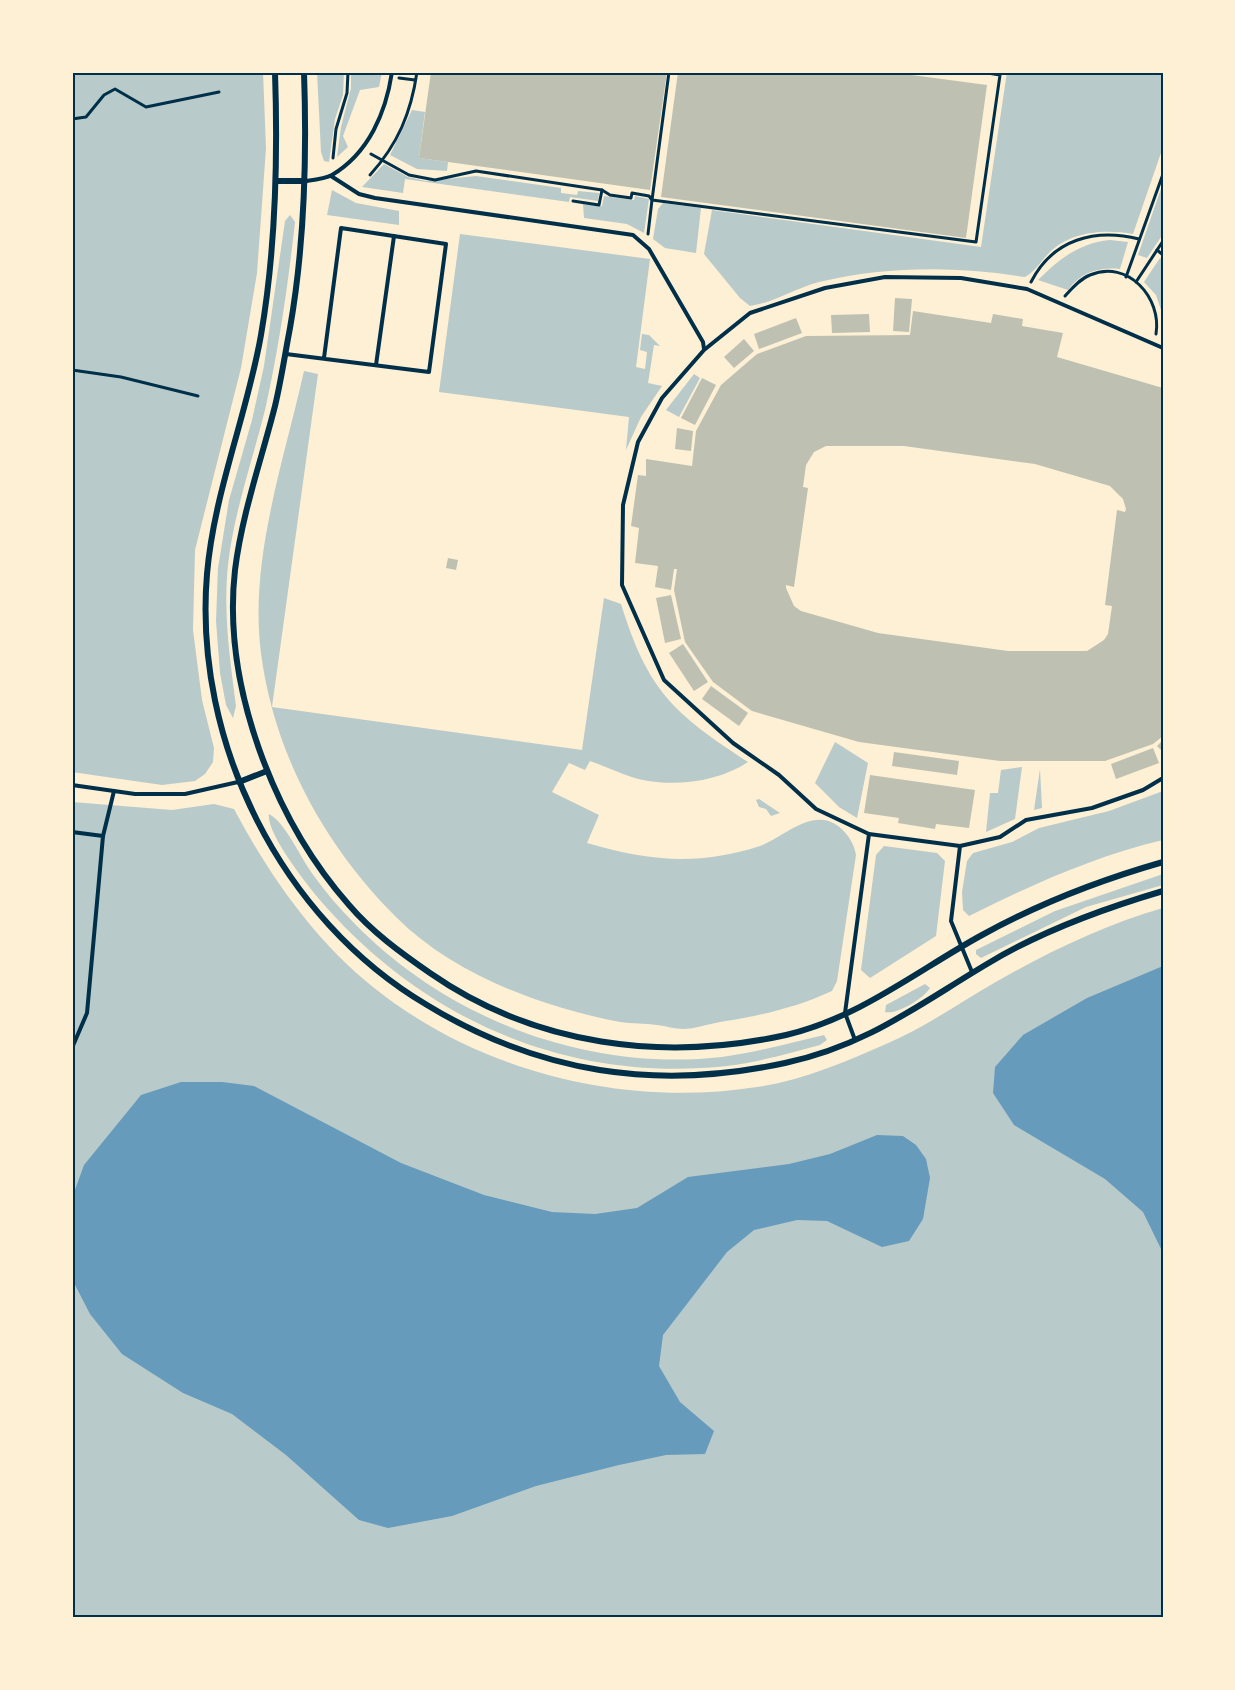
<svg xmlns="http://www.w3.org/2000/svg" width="1235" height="1690" font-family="Overpass,sans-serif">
  <rect width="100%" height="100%" fill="#fdf0d5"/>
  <g fill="#b9caca">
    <polygon points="72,72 263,72 266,148 257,273 241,368 195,550 193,630 202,700 214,748 213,762 205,774 195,781 162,785 72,772"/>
    <polygon points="317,72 344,72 343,95 335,119 329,162 324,161 321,152"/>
    <polygon points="351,72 382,72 379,87 360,90 343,136 348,147 337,157 341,127 351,88"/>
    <path d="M 1007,72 L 1163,72 L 1163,147 L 1133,234 C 1104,229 1070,231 1048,254 C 1041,261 1035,272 1025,277 C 956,266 887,266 819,282 C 796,288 773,303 750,306 L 740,298 L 704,254 L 712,210 L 981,247 Z"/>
    <polygon points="412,110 425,112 419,158 448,162 447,171 417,169 390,155"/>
    <polygon points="384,164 408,177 426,181 476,176 561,188 561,193 577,195 578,191 599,193 598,201 570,197 569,202 405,179 403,193 362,187"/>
    <polygon points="1163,183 1163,234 1147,258 1138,255"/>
    <polygon points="332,190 356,203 399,211 399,225 327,215"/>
    <polygon points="604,196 634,200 635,196 649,199 644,233 627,224 584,218 583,204 602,206"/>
    <polygon points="663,203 701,208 696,253 665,248 653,239 658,209"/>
    <path d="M 290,215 L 295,222 C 288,285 279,348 265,410 C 252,462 234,512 228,565 C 223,613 230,659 236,706 L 233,718 L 226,705 L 220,673 L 216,621 L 218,568 L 229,500 L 252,420 L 264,366 L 285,221 Z"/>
    <polygon points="460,234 650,259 636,367 645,369 647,352 640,350 642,334 649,335 660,346 654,345 648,383 662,386 641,417 626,450 629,417 439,392"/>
    <path d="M 1110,240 L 1128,242 L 1120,269 C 1099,267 1081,272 1068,290 L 1038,280 C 1059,259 1079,243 1110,240 Z"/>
    <polygon points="1160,258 1163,260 1163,316 1156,295 1144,282"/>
    <path d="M 304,371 L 318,374 L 272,707 L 582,750 L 604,598 L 621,604 C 648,691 673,713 748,762 C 720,781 677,787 643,780 C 625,776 607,767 590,761 L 585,770 L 569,763 L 552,792 L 599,815 L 587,843 C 649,861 698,866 760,846 C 779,839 802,817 824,820 C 840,822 854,840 856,855 L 837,981 L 832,991 C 795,1008 759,1016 720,1022 C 708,1024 695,1029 683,1029 C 675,1029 666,1026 657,1025 C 645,1023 632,1024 620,1022 C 542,1007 454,975 396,917 C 325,846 274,754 261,653 C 249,560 284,461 304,371 Z"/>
    <polygon points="694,374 700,378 679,417 666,410"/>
    <polygon points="835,742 868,763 857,818 839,807 815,783"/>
    <polygon points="1022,767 1015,819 986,832 990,793 998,793 1001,770"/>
    <polygon points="1040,769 1042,808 1034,810"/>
    <path d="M 1163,791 L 1163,840 C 1095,856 1031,885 969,916 L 963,910 L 962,892 L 967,861 L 973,853 L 1012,842 L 1039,828 L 1109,811 Z"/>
    <polygon points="759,799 780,813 771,816 766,809 759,807 756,800"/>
    <path d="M 72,802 L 172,810 L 214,804 L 234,809 C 269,875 314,940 373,987 C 479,1072 623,1108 757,1087 C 801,1081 845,1062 886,1044 C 924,1028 959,1003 994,983 C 1048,952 1104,925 1163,908 L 1163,1618 L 72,1618 Z"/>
    <path d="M 269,814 C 286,823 301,859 314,876 C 326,893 340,909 355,924 C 449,1020 588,1072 722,1057 C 757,1052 790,1043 824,1035 L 827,1040 L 820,1045 C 790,1053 759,1062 727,1066 C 567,1083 423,1020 319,899 C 306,883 266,833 269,814 Z"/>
    <polygon points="884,846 937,853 945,861 936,936 870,978 861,970 876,855"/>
    <polygon points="1163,874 1163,885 1086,907 981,958 976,954 976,950 1055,911"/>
    <path d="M 925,984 L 930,988 C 924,998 897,1015 885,1012 L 886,1005 Z"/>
  </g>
  <g fill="#669bbc">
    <polygon points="1163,966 1163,1253 1143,1212 1105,1179 1014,1125 993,1093 995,1067 1023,1035 1087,998"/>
    <polygon points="181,1082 222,1082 254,1086 401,1163 484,1195 552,1212 595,1214 637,1208 688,1177 789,1164 830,1154 877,1135 903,1136 916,1145 926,1159 930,1178 923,1219 909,1241 882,1247 827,1221 797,1220 754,1230 727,1252 663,1335 659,1366 680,1402 714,1431 705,1454 666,1455 619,1465 536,1486 452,1516 388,1528 359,1520 286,1455 232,1414 183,1393 122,1354 90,1314 72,1279 72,1198 84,1165 141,1095"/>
  </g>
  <g fill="#bec0b2" fill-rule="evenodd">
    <polygon points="431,72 667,72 650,190 419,158"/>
    <polygon points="678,72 889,72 987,85 966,238 661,197"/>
    <polygon points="895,298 912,299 909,332 893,331"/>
    <path d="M 913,311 L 991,323 L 993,314 L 1023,319 L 1022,326 L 1063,333 L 1057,357 L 1163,388 L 1163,736 L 1153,744 L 1105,761 L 1000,761 L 859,742 L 752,711 L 713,682 L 685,642 L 674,590 L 677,569 L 674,569 L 671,590 L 655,587 L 658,566 L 635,563 L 639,528 L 631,526 L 638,475 L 646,476 L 646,459 L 692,466 L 696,431 L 721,385 L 757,354 L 806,336 L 910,335 ZM 826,446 L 904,446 L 1035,464 L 1110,486 L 1123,499 L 1126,509 L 1125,512 L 1117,510 L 1105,605 L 1112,606 L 1108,634 L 1104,640 L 1087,651 L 1008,651 L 878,633 L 801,611 L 794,606 L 786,588 L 786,585 L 794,587 L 808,488 L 803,487 L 806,465 L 814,452 Z"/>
    <polygon points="869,314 870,332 832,333 831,315"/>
    <polygon points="796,318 802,333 759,349 754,334"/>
    <polygon points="744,339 754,351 734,368 724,357"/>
    <polygon points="702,378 716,385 695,425 681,418"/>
    <polygon points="677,428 693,431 691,451 675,449"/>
    <polygon points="448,558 458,560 456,570 446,568"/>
    <polygon points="671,595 681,639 665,643 656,598"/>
    <polygon points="683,644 708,682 694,691 669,653"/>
    <polygon points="711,686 748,713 739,726 702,699"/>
    <polygon points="1163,740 1163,752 1157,746"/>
    <polygon points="1153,748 1159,763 1116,779 1111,764"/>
    <polygon points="894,752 959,761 957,775 892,766"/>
    <polygon points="870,775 975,790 969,828 936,824 935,829 898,823 899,818 864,813"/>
  </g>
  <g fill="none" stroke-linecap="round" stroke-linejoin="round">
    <g stroke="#003049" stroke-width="3">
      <polyline points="669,72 652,200 976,242 1000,75 981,72"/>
      <polyline points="399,78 415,80"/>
      <polyline points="72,119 86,117 104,95 115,89 146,107 219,92"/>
      <polyline points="371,154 409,175 435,180 476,171 602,190 610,195 631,198 632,193 649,196 652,200 648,234"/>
      <polyline points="333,158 336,129 347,93 348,72"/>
      <path d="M 370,175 C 398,144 411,113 417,72"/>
      <polyline points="573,201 599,205 602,190"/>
      <polyline points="1157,250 1163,255"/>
      <polyline points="1126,277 1163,174"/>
      <path d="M 1031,282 C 1053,239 1095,228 1139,239"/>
      <polyline points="1136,282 1163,241"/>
      <path d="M 1065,296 C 1072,288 1080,279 1090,275 C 1128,259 1162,298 1156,334"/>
      <polyline points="72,370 121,377 198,396"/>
    </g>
    <g stroke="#003049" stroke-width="4">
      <polyline points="331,176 359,194 375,198 633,235 649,249 703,342 704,349"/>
      <path d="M 305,181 C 313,180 325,179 332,175 C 369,153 386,112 392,72"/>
      <polyline points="1163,348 1027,289 961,278 885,277 825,288 750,313 704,350 662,398 638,442 623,505 622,585 664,680 733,743 779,775 816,809 869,834 960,846 1000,837 1026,820 1092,808 1143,790 1163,778"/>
      <polyline points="286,354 429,372 446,244 341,228 324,358"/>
      <polyline points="376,365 394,236"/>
      <polyline points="72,785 135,794 185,794 238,782"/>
      <polyline points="72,832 103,836 87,1013 72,1048"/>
      <polyline points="103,836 114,791"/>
      <polyline points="960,846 951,921 972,972"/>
      <polyline points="855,1040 845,1013 869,834"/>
    </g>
    <g stroke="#003049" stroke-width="6">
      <path d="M 275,72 C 278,160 276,248 261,335 C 247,415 214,492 207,574 C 193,742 281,919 427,1005 C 539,1073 656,1091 785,1063 C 866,1046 918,1005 987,964 C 1041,931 1102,909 1163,891"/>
      <path d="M 304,72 C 307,158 305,243 290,328 C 285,354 281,381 275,406 C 261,461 242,514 235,570 C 222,685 274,820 349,905 C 372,932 401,953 430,973 C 535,1046 663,1062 786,1035 C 859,1018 918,970 982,935 C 1040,903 1100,880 1163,862"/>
      <polyline points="277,181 305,181"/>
      <polyline points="239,782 267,771"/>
    </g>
  </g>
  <rect width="1235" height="1690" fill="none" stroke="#fdf0d5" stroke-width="147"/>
  <rect x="74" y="74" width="1088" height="1542" fill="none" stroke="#003049" stroke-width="2"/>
</svg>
